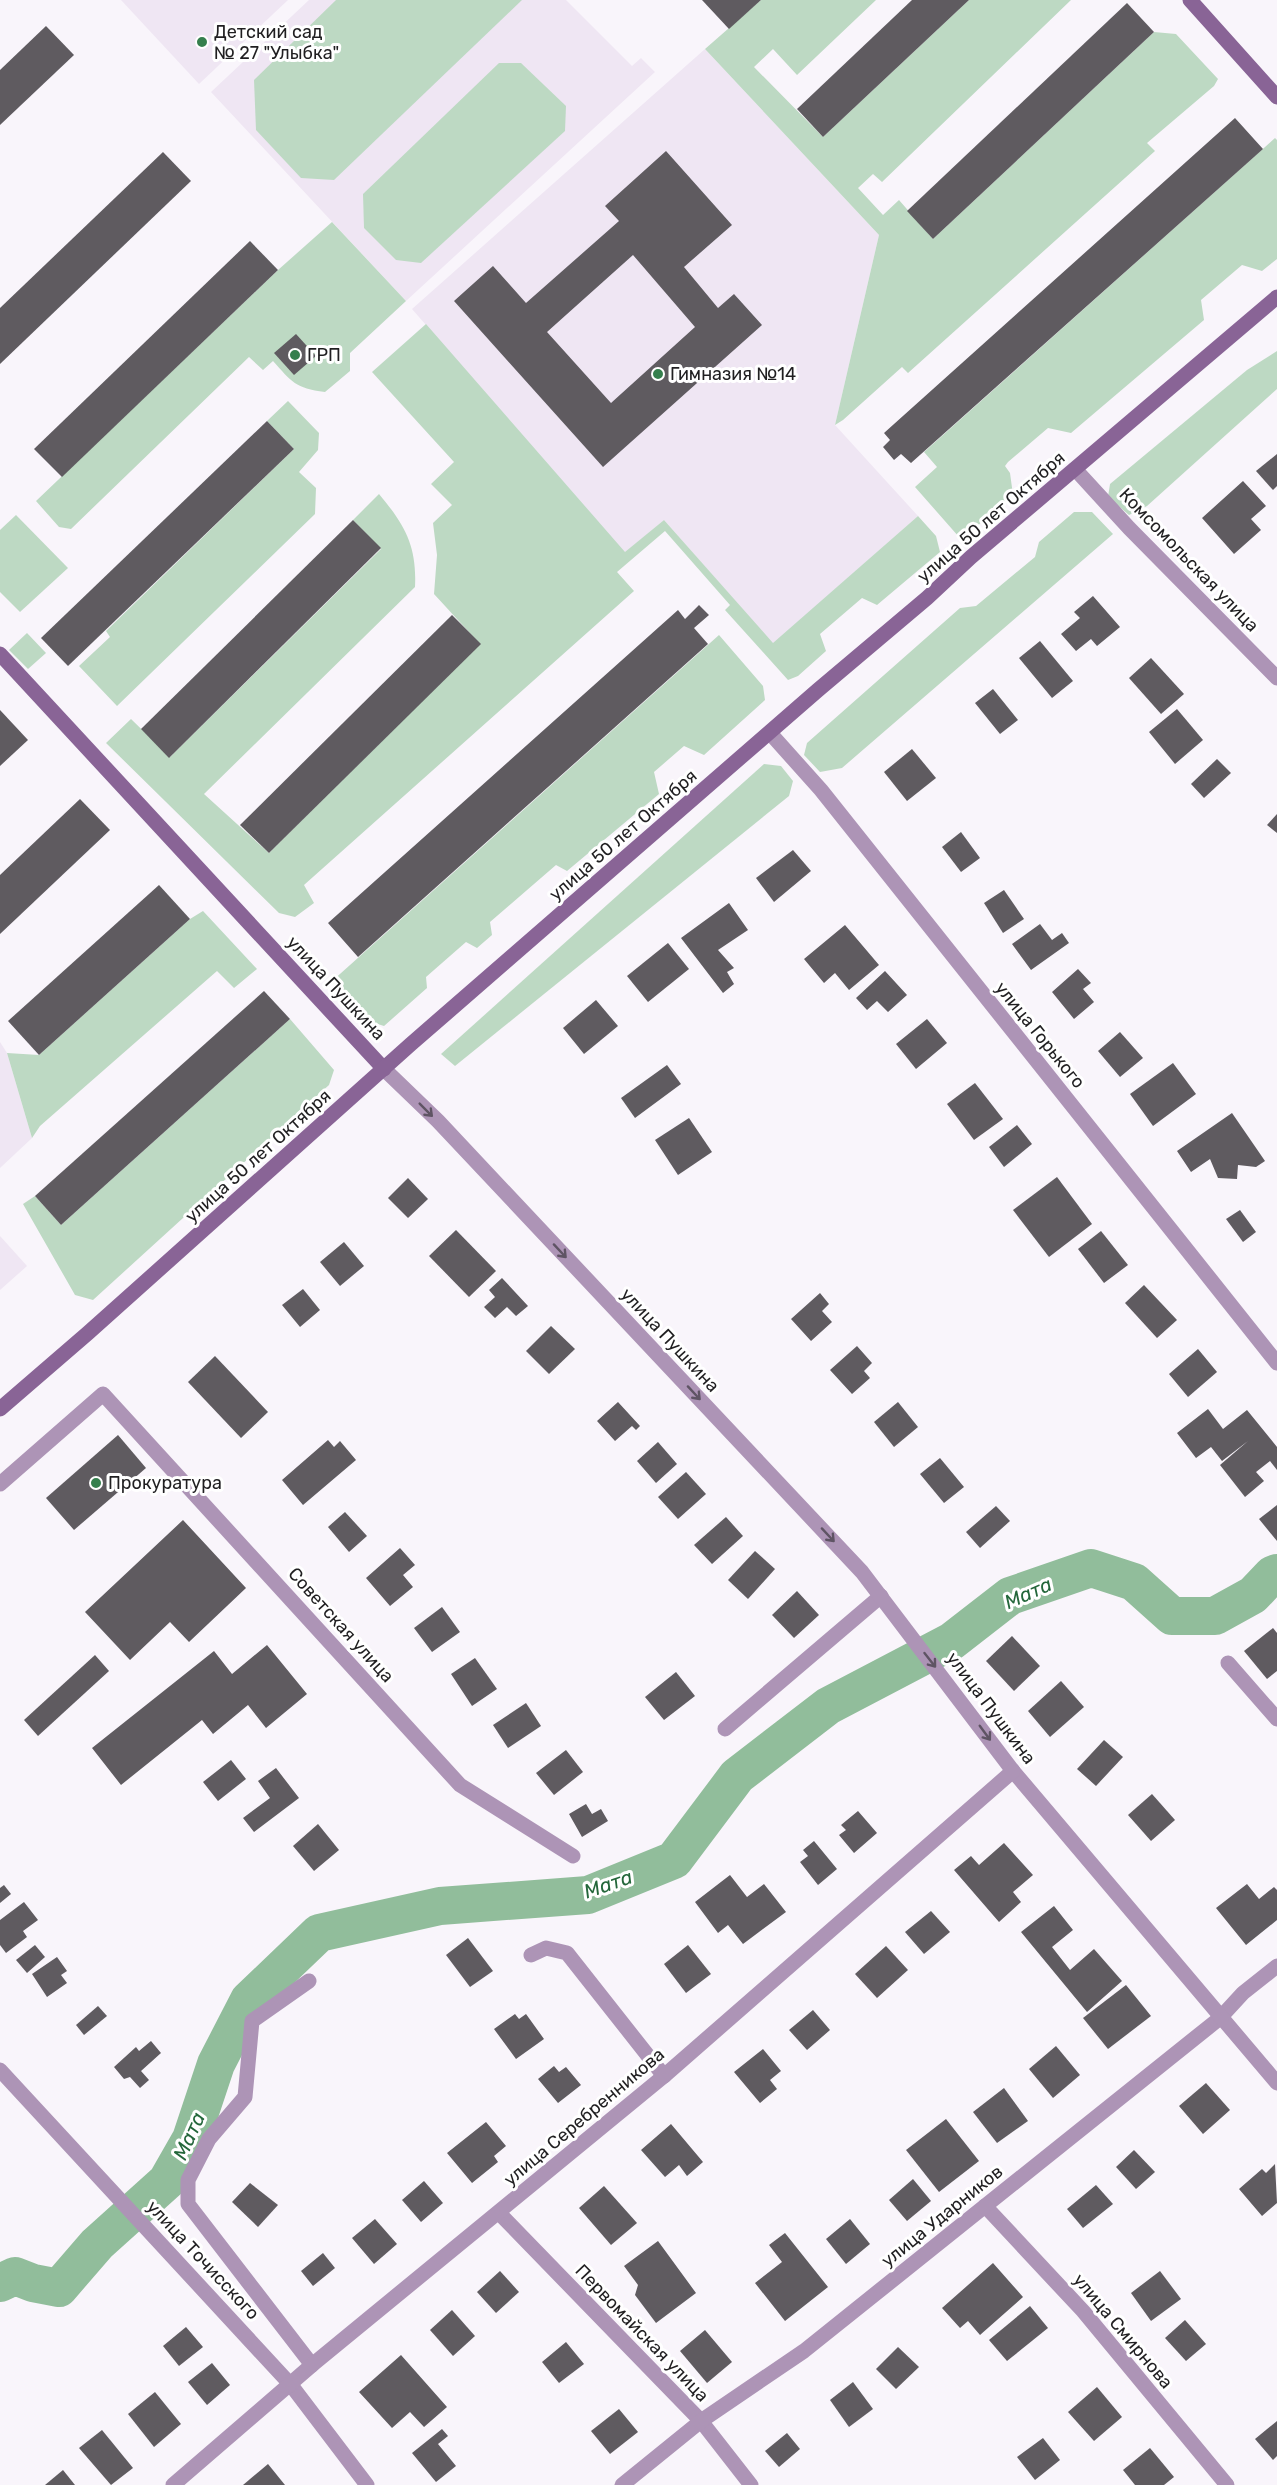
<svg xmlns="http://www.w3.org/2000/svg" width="1277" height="2485" font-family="Rubik,sans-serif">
  <rect width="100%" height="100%" fill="#f9f5fb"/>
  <g fill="#efe6f3">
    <polygon points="121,0 288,0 199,84"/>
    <polygon points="309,0 566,0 632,66 641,58 655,72 406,301 211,92"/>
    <polygon points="705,49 879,235 835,425 918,516 773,644 664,520 625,553 412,309"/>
    <polygon points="0,1042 7,1053 32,1138 0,1168"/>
    <polygon points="0,1236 27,1266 0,1290"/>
  </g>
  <g fill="#bdd9c3">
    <polygon points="336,0 522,0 334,180 301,178 256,130 254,80"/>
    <polygon points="761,0 876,0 797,75 773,49 754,67 823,137 969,0 1071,0 882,182 873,174 858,188 883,215 899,200 933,239 1154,32 1176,34 1218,79 1214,86 1147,143 1155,151 908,373 902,367 843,420 835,425 879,235 705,49"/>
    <polygon points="499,63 521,63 566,106 565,131 421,263 396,260 364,228 363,194"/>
    <polygon points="1275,138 1277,140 1277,259 1262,271 1242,265 1201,300 1204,320 1071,433 1048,428 1008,462 1005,466 1010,473 1013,495 968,534 959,537 915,487 937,467 924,452"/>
    <path d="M 332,222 L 406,301 L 350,353 L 350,371 L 325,392 C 295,388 292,382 273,361 L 263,370 L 249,357 L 71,529 L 59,527 L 36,501 L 278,270 Z"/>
    <path d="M 426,324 L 625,552 L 664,520 L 773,643 L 918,516 L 936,536 L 940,552 L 877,605 L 862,598 L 820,634 L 826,651 L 798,676 L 788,680 L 725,610 L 730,605 L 665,531 L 617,572 L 634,591 L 304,885 L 314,903 L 295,917 L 279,913 L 106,743 L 131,719 L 170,757 L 381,549 L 353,520 L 379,494 C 405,525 417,546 415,587 L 204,794 L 269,853 L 480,644 L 434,594 L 437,555 L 433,523 L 452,505 L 431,484 L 454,462 L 372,372 Z"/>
    <polygon points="1277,351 1277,389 1147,506 1129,515 1108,497 1110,484 1247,370"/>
    <polygon points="288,401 319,433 318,450 299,472 316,488 315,514 117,706 79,666 110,637 106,631 294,449 267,421"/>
    <polygon points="1074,512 1092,512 1113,534 842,768 820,772 804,755 807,743 960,608 976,606 1035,557 1039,542"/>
    <polygon points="16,515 68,568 20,612 0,592 0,530"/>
    <polygon points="27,633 46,653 28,669 9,650"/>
    <polygon points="719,635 763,686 765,700 704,755 684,746 654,772 659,794 567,871 556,865 490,922 492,935 477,948 466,942 426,977 427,988 384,1026 365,1020 331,982"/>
    <polygon points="764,764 781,766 793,781 789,796 455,1066 441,1054"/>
    <polygon points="203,911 257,969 234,988 217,971 40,1126 32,1138 7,1053 39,1055 190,919"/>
    <polygon points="290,1019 334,1070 329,1085 93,1300 75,1295 23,1204 35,1196 61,1225"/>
  </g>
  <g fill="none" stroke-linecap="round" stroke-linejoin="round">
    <polyline stroke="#91bd9b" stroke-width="38" points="0,2283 15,2276 33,2283 59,2288 97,2244 167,2181 191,2139 216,2064 249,2000 319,1933 440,1906 588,1895 674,1860 737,1776 828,1706 952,1641 1010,1596 1091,1568 1134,1582 1172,1616 1215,1616 1253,1595 1272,1575 1277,1573"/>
  </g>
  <g fill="#5f5b60" fill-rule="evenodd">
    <polygon points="702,0 761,0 729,29"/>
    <polygon points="912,0 969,0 823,137 797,109"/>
    <polygon points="1127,3 1154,32 933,239 907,211"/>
    <polygon points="46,26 74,55 0,125 0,70"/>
    <polygon points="1235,118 1263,149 911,463 901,454 894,460 883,447 890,440 884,433"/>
    <path d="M 666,151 L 732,225 L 684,267 L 718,308 L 734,294 L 762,325 L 603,467 L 454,301 L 493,266 L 526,303 L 619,221 L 605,206 ZM 633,255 L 695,327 L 611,403 L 547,332 Z"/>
    <polygon points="163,152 191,181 0,364 0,308"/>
    <polygon points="250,241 278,270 62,477 34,449"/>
    <polygon points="296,334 316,356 294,375 274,353"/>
    <polygon points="267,421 294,449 68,666 41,638"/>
    <polygon points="1277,454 1277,486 1273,490 1256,471"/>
    <polygon points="1243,481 1266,506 1251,519 1261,530 1234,554 1202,518"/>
    <polygon points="353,520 381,548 169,758 141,729"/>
    <polygon points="1093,596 1120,627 1097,646 1091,639 1076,651 1061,634 1080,618 1074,612"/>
    <polygon points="699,605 709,615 694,628 708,644 358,957 328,923 678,610 685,619"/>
    <polygon points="452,615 481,644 269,853 240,825"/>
    <polygon points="1040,641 1073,681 1052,698 1019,658"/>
    <polygon points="1151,658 1184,694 1161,714 1129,678"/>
    <polygon points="993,689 1018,720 1000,734 975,703"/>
    <polygon points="1177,709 1203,740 1175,764 1149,732"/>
    <polygon points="0,710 28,740 0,766"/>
    <polygon points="912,749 936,778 907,801 884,772"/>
    <polygon points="1217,759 1231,773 1204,798 1191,784"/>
    <polygon points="80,799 110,830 0,934 0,875"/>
    <polygon points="1277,814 1277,833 1267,825"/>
    <polygon points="961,832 980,858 961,872 942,847"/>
    <polygon points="793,850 811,871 774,902 756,878"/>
    <polygon points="159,885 190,919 39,1055 8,1021"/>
    <polygon points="1004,890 1024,919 1003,933 984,903"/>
    <polygon points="729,903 748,930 718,950 734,968 727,972 734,984 723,993 681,938"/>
    <polygon points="1040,924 1052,940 1062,933 1069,943 1031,970 1012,944"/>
    <polygon points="845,925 879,965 849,990 835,973 824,983 804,959"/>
    <polygon points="668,943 689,969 648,1002 627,976"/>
    <polygon points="1078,969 1091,983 1083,989 1094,1002 1074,1019 1052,992"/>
    <polygon points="885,971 907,995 888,1012 877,1001 867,1010 856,998"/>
    <polygon points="264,991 290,1019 61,1225 35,1196"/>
    <polygon points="596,1000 618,1026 584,1054 563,1028"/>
    <polygon points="927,1019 947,1043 916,1069 896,1044"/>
    <polygon points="1120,1032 1143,1058 1120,1077 1098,1051"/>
    <polygon points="1173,1063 1196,1094 1153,1126 1130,1094"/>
    <polygon points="667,1065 681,1084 635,1118 621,1098"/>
    <polygon points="975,1083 1003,1119 974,1140 947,1104"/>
    <polygon points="1232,1113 1265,1161 1256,1167 1238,1165 1237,1179 1218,1178 1210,1159 1191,1172 1177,1151"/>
    <polygon points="689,1118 712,1152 678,1175 655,1140"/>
    <polygon points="1017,1125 1032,1144 1004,1167 989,1147"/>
    <polygon points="1057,1177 1092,1224 1049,1257 1013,1210"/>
    <polygon points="408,1178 428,1199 408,1218 388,1198"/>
    <polygon points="1240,1210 1256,1232 1243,1242 1226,1219"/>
    <polygon points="456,1230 496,1271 469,1297 429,1256"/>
    <polygon points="1101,1231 1128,1265 1104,1283 1078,1249"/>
    <polygon points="344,1242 364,1266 340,1286 320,1262"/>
    <polygon points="502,1278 528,1306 516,1316 507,1307 495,1318 484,1307 495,1297 489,1290"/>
    <polygon points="1144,1285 1177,1320 1157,1338 1125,1303"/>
    <polygon points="303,1289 320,1310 300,1327 282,1305"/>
    <polygon points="820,1293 829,1304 822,1311 832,1322 811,1341 791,1319"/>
    <polygon points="551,1326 575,1349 549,1374 526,1351"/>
    <polygon points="857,1346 872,1363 864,1371 870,1378 852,1394 830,1370"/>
    <polygon points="1198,1349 1217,1372 1188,1397 1169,1374"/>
    <polygon points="215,1356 268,1412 241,1438 188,1382"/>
    <polygon points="618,1402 640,1426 636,1430 632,1426 615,1441 597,1421"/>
    <polygon points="898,1402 918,1427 894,1447 874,1422"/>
    <polygon points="1208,1409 1223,1429 1247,1410 1277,1447 1277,1470 1270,1461 1256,1472 1264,1481 1245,1497 1220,1465 1248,1441 1222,1461 1211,1447 1196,1458 1177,1433"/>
    <polygon points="118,1435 146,1468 74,1530 46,1498"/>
    <polygon points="328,1440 334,1447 340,1441 356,1460 303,1505 282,1480"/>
    <polygon points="658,1442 677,1464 656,1483 637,1461"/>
    <polygon points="940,1458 964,1487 944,1503 920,1474"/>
    <polygon points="686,1472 706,1494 678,1519 658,1497"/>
    <polygon points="1277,1505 1277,1541 1259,1519"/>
    <polygon points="996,1506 1010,1521 980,1548 966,1532"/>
    <polygon points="345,1512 367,1536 349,1552 328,1527"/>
    <polygon points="726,1517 743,1536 712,1564 694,1545"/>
    <polygon points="183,1520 246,1588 189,1642 170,1622 130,1660 85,1612"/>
    <polygon points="400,1548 415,1565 403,1575 413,1587 390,1606 366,1578"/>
    <polygon points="755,1551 775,1569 748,1599 728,1580"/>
    <polygon points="797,1591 819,1615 794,1638 772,1615"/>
    <polygon points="442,1607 460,1632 432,1652 414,1628"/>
    <polygon points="1273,1628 1277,1633 1277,1671 1267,1679 1244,1651"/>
    <polygon points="1012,1636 1040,1666 1014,1691 986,1661"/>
    <polygon points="267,1645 307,1694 266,1728 248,1705 213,1734 202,1720 121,1785 92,1748 214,1651 232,1674"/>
    <polygon points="95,1655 109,1671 38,1736 24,1720"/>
    <polygon points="475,1658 497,1689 472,1706 451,1674"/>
    <polygon points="676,1672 695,1696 664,1720 645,1697"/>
    <polygon points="1061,1681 1084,1707 1050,1737 1028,1711"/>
    <polygon points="526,1703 541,1726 508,1748 493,1725"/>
    <polygon points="1104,1740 1123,1757 1096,1786 1077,1769"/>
    <polygon points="566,1750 583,1772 554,1795 536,1773"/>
    <polygon points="231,1760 246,1779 218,1801 203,1782"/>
    <polygon points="276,1768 299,1798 254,1832 243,1818 270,1798 258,1781"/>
    <polygon points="1152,1794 1175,1820 1151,1841 1128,1815"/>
    <polygon points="586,1804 592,1814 601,1809 608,1821 582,1837 569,1814"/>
    <polygon points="858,1811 877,1833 854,1853 839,1835 846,1830 841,1825"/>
    <polygon points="318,1824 339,1850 314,1871 293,1846"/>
    <polygon points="814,1841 837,1869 818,1885 800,1862 808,1856 803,1850"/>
    <polygon points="1004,1843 1033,1875 1013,1892 1021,1902 999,1922 954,1870 971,1856 979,1865"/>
    <polygon points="730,1875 747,1897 764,1884 786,1912 743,1944 728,1925 718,1933 695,1902"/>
    <polygon points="1247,1884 1259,1899 1274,1887 1277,1890 1277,1920 1246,1945 1216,1908"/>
    <polygon points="4,1885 11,1894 0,1903 0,1888"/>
    <polygon points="24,1902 38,1920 23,1931 27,1937 6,1953 0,1945 0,1920"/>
    <polygon points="1054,1906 1073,1930 1052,1947 1070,1970 1094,1949 1122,1981 1087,2012 1021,1932"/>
    <polygon points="931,1911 950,1932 924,1954 905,1932"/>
    <polygon points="468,1938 493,1971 470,1987 446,1955"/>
    <polygon points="35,1945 45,1957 27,1973 16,1960"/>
    <polygon points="688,1945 711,1974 686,1993 664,1964"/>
    <polygon points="886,1946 908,1970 877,1998 855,1974"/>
    <polygon points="57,1957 67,1971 61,1975 67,1983 47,1997 32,1974"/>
    <polygon points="1126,1985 1151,2016 1108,2049 1083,2018"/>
    <polygon points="98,2006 107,2016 84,2035 76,2025"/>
    <polygon points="813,2010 830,2030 807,2050 789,2030"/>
    <polygon points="515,2014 519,2019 526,2014 544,2039 516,2059 494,2029"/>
    <polygon points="151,2041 161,2053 141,2071 149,2080 140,2088 130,2077 124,2079 114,2067 136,2047 139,2051"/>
    <polygon points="1056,2046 1080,2075 1053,2098 1029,2069"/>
    <polygon points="763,2049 781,2071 770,2080 777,2089 760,2103 734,2072"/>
    <polygon points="554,2066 559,2072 566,2067 581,2085 558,2103 538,2079"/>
    <polygon points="1206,2083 1230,2110 1203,2134 1179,2106"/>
    <polygon points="1004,2088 1028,2121 997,2143 973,2112"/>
    <polygon points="946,2119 979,2161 939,2192 906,2150"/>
    <polygon points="486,2122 506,2146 494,2156 498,2162 472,2183 447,2153"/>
    <polygon points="671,2124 703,2162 687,2176 679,2165 665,2177 641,2150"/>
    <polygon points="1134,2150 1155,2172 1136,2189 1116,2167"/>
    <polygon points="1275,2164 1277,2203 1262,2216 1239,2189 1262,2169 1266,2173"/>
    <polygon points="913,2179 931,2201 907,2221 889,2200"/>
    <polygon points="424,2181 443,2203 421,2222 402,2200"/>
    <polygon points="250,2183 278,2205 258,2227 232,2202"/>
    <polygon points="1096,2185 1113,2204 1083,2228 1067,2209"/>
    <polygon points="604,2186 637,2223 611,2245 579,2208"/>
    <polygon points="375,2219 397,2244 374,2264 352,2238"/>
    <polygon points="850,2219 870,2244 846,2264 826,2239"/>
    <polygon points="785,2233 828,2287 785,2321 755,2283 782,2262 769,2245"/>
    <polygon points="658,2241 696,2293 656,2323 635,2295 638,2285 624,2266"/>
    <polygon points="323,2253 335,2268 313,2286 301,2271"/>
    <polygon points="993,2263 1023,2297 980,2335 968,2321 960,2328 942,2308"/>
    <polygon points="500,2271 519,2292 496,2313 477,2292"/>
    <polygon points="1160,2271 1181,2299 1151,2321 1131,2293"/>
    <polygon points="1030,2306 1048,2328 1007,2361 989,2340"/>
    <polygon points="452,2310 475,2336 453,2356 430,2330"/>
    <polygon points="1185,2320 1206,2344 1186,2361 1165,2338"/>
    <polygon points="186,2327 203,2347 179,2366 163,2346"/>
    <polygon points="705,2330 732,2362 707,2383 680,2351"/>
    <polygon points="566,2342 584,2364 559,2383 542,2362"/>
    <polygon points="898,2347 919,2367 896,2389 876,2369"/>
    <polygon points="401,2355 447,2407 424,2427 410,2412 392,2428 359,2392"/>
    <polygon points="212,2363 230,2385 207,2405 188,2382"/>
    <polygon points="853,2382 873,2409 849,2427 830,2400"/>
    <polygon points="1097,2387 1122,2417 1094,2441 1068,2412"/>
    <polygon points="155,2392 181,2424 154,2447 128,2414"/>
    <polygon points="619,2409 638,2432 610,2454 591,2431"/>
    <polygon points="1277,2421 1277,2456 1273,2460 1255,2439"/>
    <polygon points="442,2429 448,2436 438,2444 456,2466 436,2482 412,2453"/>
    <polygon points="102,2430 133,2468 111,2485 79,2448"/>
    <polygon points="787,2433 800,2449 779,2467 765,2451"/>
    <polygon points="1043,2438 1060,2460 1035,2480 1017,2457"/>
    <polygon points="1150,2448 1174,2477 1164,2485 1135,2485 1123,2470"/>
    <polygon points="268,2464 285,2485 243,2485"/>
    <polygon points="63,2470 75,2485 45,2485"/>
  </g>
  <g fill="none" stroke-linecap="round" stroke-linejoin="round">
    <g stroke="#ad94b6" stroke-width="15">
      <polyline points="1075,469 1129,528 1277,678"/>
      <polyline points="770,733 821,790 1277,1363"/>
      <polyline points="0,1484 103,1394 460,1785 573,1856"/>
      <polyline points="1228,1663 1277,1719"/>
      <polyline points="725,1729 881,1596"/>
      <polyline points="531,1955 546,1948 567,1953 664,2076"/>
      <polyline points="309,1981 252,2021 245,2097 209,2139 188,2180 188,2204 312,2365"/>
      <polyline points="985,2206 1083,2311 1227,2485"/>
      <polyline points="499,2213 701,2421 751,2485"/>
      <polyline points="291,2385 367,2485"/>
      <polyline points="622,2485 701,2421 804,2351 1220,2018 1243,1993 1277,1966"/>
    </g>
    <g stroke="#ad94b6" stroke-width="15">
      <polyline points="384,1069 438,1121 862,1572 1013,1771 1277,2083"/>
      <polyline points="0,2070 291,2385"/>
      <polyline points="173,2485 312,2365 664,2076 1013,1771"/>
    </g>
    <g stroke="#896496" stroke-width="15">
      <polyline points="1190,0 1277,97"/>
      <polyline points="0,654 384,1069"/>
      <polyline points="0,1409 88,1333 411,1044 818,690 927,598 971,557 1277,297"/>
    </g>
  </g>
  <defs><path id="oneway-shaft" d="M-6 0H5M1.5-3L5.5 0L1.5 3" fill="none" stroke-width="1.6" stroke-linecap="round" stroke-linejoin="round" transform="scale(1.5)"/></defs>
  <g stroke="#5f5464">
    <use href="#oneway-shaft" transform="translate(426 1110) rotate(45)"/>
    <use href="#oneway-shaft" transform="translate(560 1251) rotate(47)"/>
    <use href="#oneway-shaft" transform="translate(694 1393) rotate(47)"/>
    <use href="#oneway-shaft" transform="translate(828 1535) rotate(47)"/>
    <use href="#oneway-shaft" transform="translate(930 1660) rotate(52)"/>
    <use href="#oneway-shaft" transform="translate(985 1733) rotate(54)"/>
  </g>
  <g fill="#357f4d" stroke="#fff" stroke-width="2">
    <circle cx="202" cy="42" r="6"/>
    <circle cx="295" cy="355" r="6"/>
    <circle cx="658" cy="374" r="6"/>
    <circle cx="96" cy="1483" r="6"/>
  </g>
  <g text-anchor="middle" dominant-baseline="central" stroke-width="6" stroke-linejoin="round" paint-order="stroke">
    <g font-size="18" fill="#201f21" stroke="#fff" text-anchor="start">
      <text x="214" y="32">Детский сад<tspan x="214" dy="21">№ 27 "Улыбка"</tspan></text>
      <text x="307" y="355">ГРП</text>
      <text x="670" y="374">Гимназия №14</text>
      <text x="108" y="1483">Прокуратура</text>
    </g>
    <g font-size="18" fill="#201f21" stroke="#fff">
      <text transform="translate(991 517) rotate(-41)">улица 50 лет Октября</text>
      <text transform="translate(1189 560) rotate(46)">Комсомольская улица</text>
      <text transform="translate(623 835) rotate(-41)">улица 50 лет Октября</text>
      <text transform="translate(336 988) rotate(47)">улица Пушкина</text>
      <text transform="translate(1040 1035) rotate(51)">улица Горького</text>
      <text transform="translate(258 1156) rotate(-42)">улица 50 лет Октября</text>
      <text transform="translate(670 1340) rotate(47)">улица Пушкина</text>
      <text transform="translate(341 1625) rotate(48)">Советская улица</text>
      <text transform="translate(991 1708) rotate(53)">улица Пушкина</text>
      <text transform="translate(584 2117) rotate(-40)">улица Серебренникова</text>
      <text transform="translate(942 2216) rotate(-39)">улица Ударников</text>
      <text transform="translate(203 2260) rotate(47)">улица Точисского</text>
      <text transform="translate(1123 2331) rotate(50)">улица Смирнова</text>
      <text transform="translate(642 2333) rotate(46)">Первомайская улица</text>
    </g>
    <g font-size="20" font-style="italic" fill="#24673b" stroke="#fff">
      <text transform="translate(1028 1593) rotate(-24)">Мата</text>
      <text transform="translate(608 1884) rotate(-19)">Мата</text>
      <text transform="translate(189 2136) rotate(-66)">Мата</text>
    </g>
  </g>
</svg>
